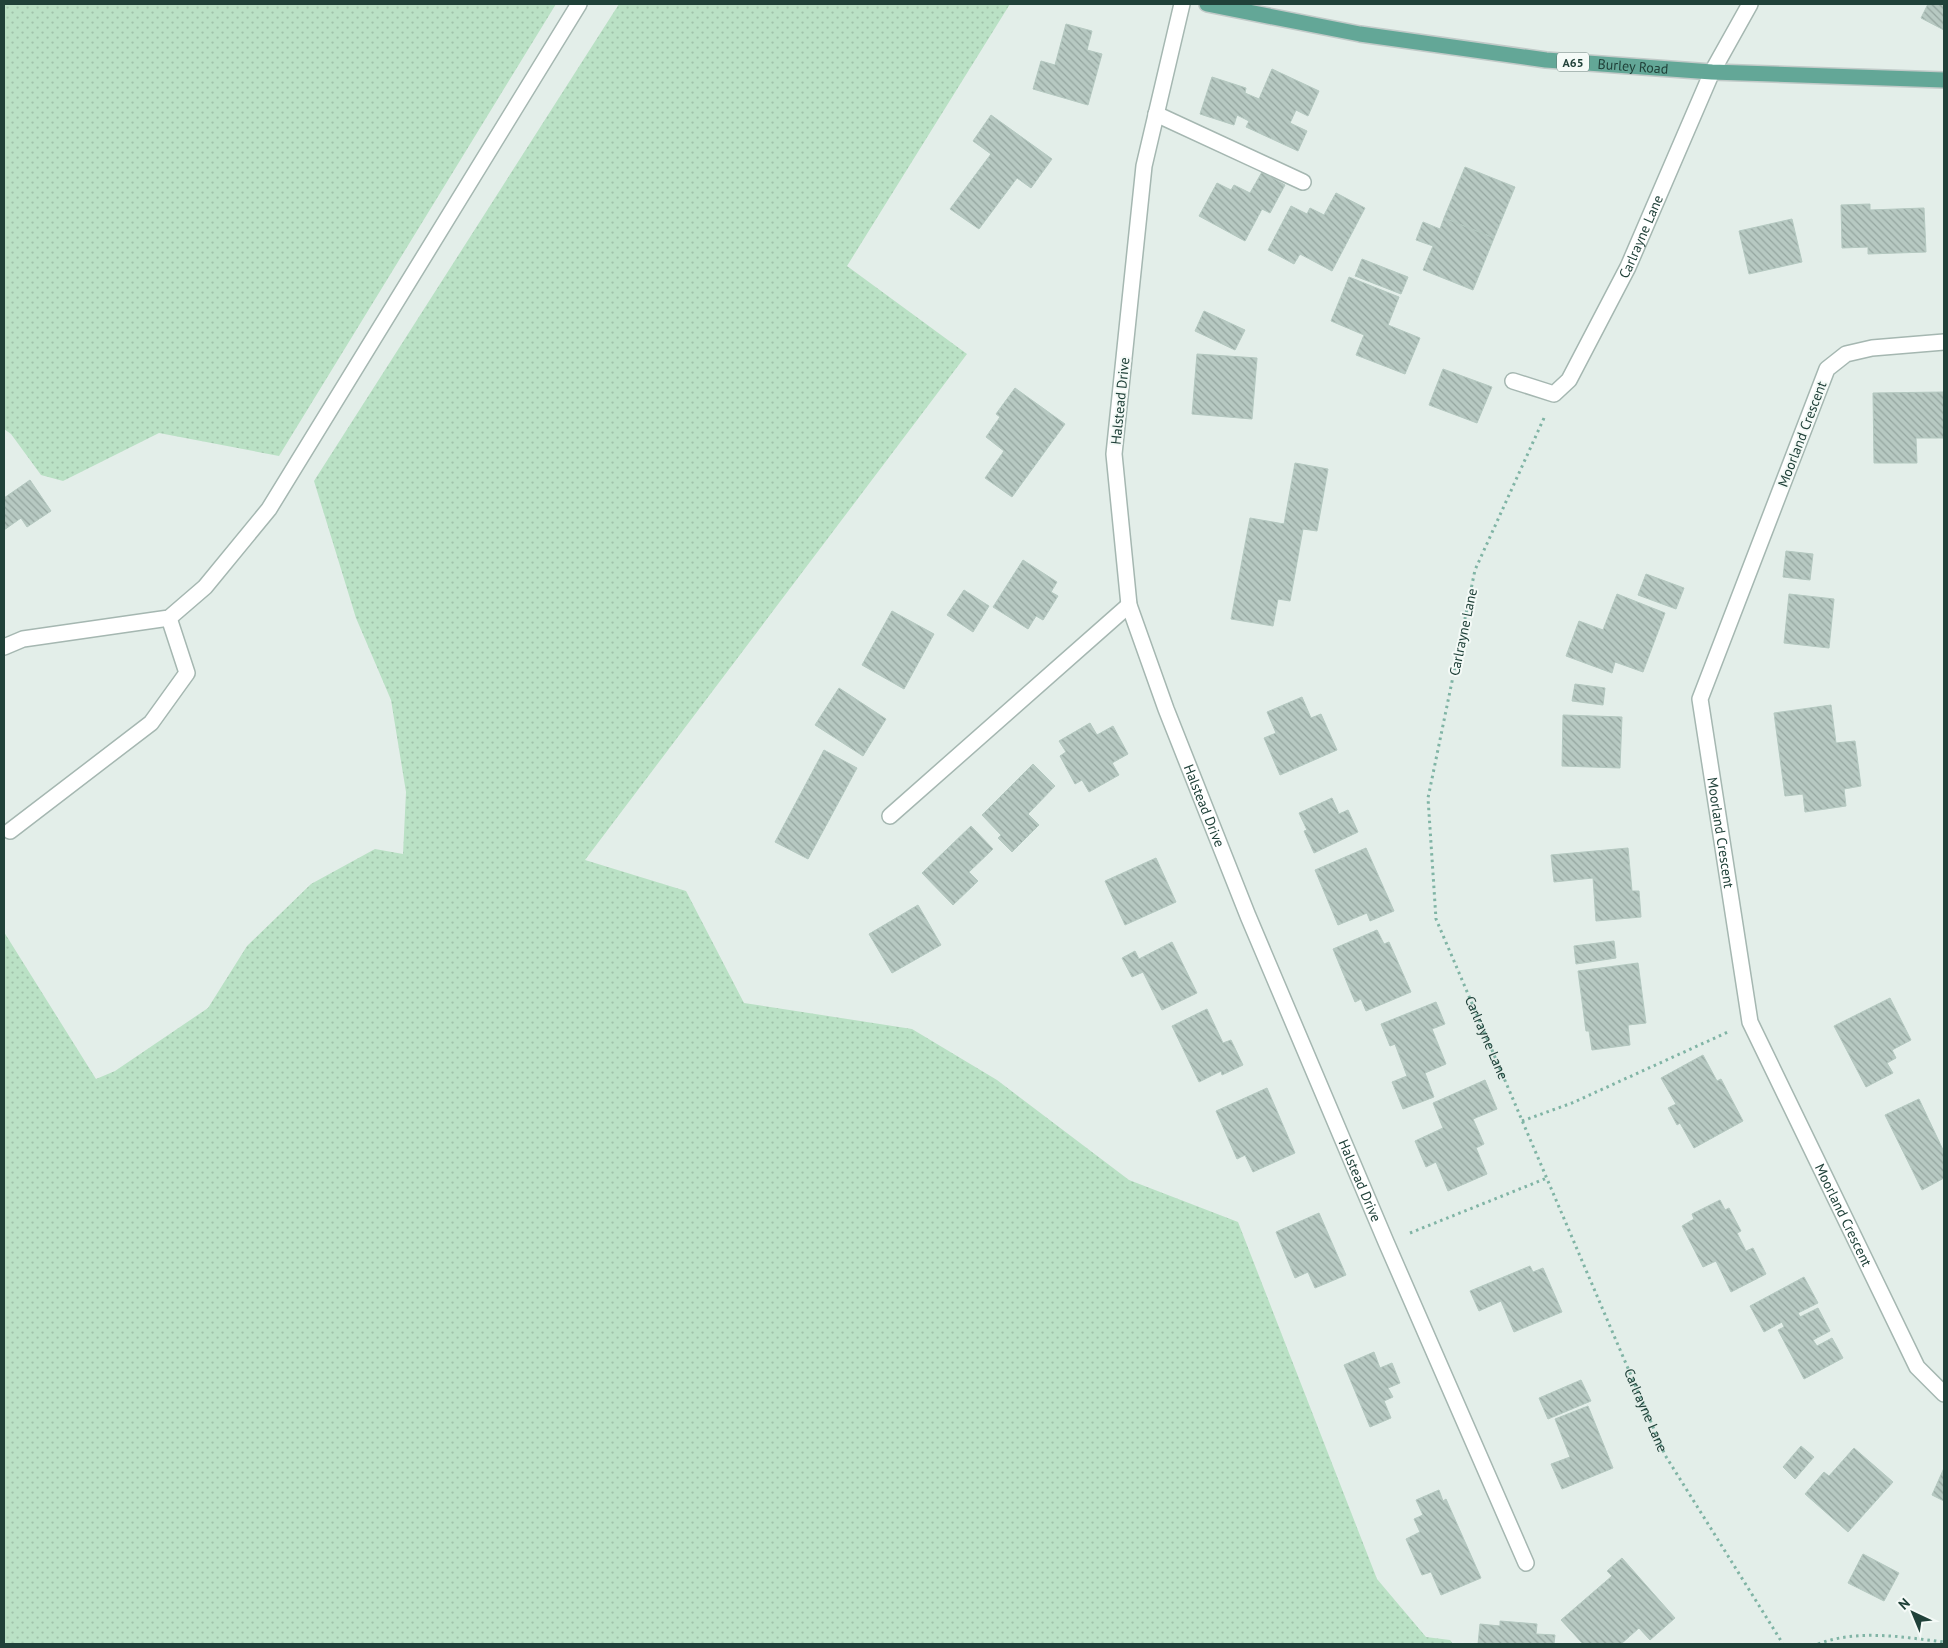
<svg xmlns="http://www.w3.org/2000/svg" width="1948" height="1648" font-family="'PT Sans',sans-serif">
  <defs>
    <pattern id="grass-dots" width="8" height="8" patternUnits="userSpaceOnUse" patternTransform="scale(1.25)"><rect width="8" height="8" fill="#bae1c5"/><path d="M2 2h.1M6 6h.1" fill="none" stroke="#a0c2aa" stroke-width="1.8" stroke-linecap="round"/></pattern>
    <pattern id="building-back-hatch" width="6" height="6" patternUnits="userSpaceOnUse" patternTransform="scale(1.25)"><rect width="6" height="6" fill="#b7c9c2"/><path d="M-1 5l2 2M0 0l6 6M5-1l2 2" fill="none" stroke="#94a59f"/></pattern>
  </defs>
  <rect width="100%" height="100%" fill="#e3eee9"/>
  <g fill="url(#grass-dots)">
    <polygon points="4,4 556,4 279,456 159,433 63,481 41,475 11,434 4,429"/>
    <polygon points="619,4 1010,4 847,266 967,354 585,860 686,891 744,1003 912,1029 997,1080 1129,1180 1238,1222 1377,1579 1426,1637 1450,1640 1453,1644 4,1644 4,932 96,1079 115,1071 208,1008 247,946 311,884 375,849 403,854 406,792 391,700 356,618 314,481"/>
  </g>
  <g fill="url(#building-back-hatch)" stroke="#b4c8c0">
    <polygon points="1928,4 1944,4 1944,30 1921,18"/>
    <polygon points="1066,24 1092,31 1087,50 1102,54 1088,105 1033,89 1041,61 1055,65"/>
    <polygon points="1272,69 1319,91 1308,116 1296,110 1290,123 1307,131 1298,151 1246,127 1249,121 1237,115 1234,125 1200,114 1212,77 1246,88 1245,93 1259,99"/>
    <polygon points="991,115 1052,159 1031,188 1017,178 979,229 950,209 991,154 973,141"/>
    <polygon points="1465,167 1515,187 1494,238 1444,218"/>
    <polygon points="1262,172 1285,185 1270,213 1262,209 1245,241 1199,216 1217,183 1231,190 1234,185 1250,193"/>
    <polygon points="1336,193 1365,208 1332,271 1300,254 1294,264 1268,250 1291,206 1307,214 1310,208 1324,215"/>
    <polygon points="1870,204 1870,210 1924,208 1926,252 1868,254 1868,247 1842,248 1841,205"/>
    <polygon points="1444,218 1494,238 1473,290 1423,270 1433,246 1416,240 1423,222 1440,229"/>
    <polygon points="1792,219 1802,262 1749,274 1739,231"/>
    <polygon points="1362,259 1408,277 1401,294 1355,276"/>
    <polygon points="1349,277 1399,297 1388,325 1420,338 1405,374 1356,355 1364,335 1331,321"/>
    <polygon points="1204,311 1245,330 1235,350 1195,331"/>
    <polygon points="1197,354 1257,358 1252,419 1192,414"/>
    <polygon points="1443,369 1492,387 1477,423 1429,405"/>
    <polygon points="1015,388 1065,424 1012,497 985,478 1004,451 986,437 1000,417 996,414"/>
    <polygon points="1944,392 1944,438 1916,438 1917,463 1874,463 1873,393"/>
    <polygon points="1295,463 1328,469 1317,531 1303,529 1290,601 1278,599 1273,626 1231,619 1250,518 1284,524"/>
    <polygon points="30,480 51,511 27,527 21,518 4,530 4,498"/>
    <polygon points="1786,551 1813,554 1810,580 1783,577"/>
    <polygon points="1023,560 1057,582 1051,592 1058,596 1043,620 1036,616 1028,629 993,607"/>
    <polygon points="1646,574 1684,588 1676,609 1638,595"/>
    <polygon points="964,590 989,606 973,632 947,615"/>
    <polygon points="1617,594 1665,613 1643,672 1615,662 1612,673 1566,656 1579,621 1603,630"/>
    <polygon points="1789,594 1834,599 1829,648 1784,643"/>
    <polygon points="892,611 934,634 904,689 862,665"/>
    <polygon points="1575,684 1605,688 1603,705 1572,701"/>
    <polygon points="839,688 886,719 863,756 815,725"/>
    <polygon points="1302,697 1311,718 1321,714 1337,750 1280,775 1264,738 1276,733 1267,712"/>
    <polygon points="1831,705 1836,743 1855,741 1861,786 1844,789 1846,806 1805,812 1803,794 1785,796 1774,713"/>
    <polygon points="1563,715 1622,717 1620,768 1562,766"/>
    <polygon points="1090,723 1097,735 1113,726 1128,754 1112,763 1119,775 1089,792 1082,780 1075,784 1060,756 1066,752 1059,741"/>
    <polygon points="824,750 857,768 808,859 775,842"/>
    <polygon points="1033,764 1055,786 1028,814 1039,825 1012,852 998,838 1001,835 982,815"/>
    <polygon points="1332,798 1339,814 1348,810 1358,832 1314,853 1304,831 1307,830 1299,813"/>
    <polygon points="971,826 993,849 969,872 978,881 953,905 922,873"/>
    <polygon points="1366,848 1394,911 1370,921 1367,913 1338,925 1315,870"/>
    <polygon points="1628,848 1632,891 1639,891 1641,917 1596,921 1593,878 1554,882 1551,855"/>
    <polygon points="1156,858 1176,902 1125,925 1105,881"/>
    <polygon points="918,905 941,945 892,973 869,934"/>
    <polygon points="1377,930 1384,944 1389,942 1411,992 1366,1011 1361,999 1355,1002 1333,949"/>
    <polygon points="1614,941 1616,958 1576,964 1574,946"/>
    <polygon points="1172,942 1197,993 1162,1010 1143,972 1132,977 1122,958 1135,951 1139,959"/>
    <polygon points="1638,963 1646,1023 1628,1025 1630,1045 1592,1050 1589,1031 1586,1031 1578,971"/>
    <polygon points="1890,998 1911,1040 1892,1050 1896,1058 1887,1063 1893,1073 1866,1087 1834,1026"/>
    <polygon points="1436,1002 1445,1024 1432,1029 1446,1064 1425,1073 1434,1097 1403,1109 1392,1082 1407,1076 1395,1044 1390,1046 1381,1024"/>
    <polygon points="1207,1009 1223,1043 1231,1040 1243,1065 1222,1075 1221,1071 1199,1082 1172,1026"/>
    <polygon points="1703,1055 1717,1081 1721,1079 1743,1121 1694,1148 1680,1123 1677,1125 1668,1108 1676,1104 1661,1078"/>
    <polygon points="1485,1080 1497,1109 1473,1119 1484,1144 1476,1148 1487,1174 1448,1191 1436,1162 1426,1167 1415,1141 1443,1128 1433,1103"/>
    <polygon points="1267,1088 1295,1153 1253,1172 1245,1155 1237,1159 1216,1111"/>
    <polygon points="1919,1099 1944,1152 1944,1178 1922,1190 1885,1115"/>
    <polygon points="1720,1200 1725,1210 1729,1208 1741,1231 1737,1233 1746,1251 1753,1248 1766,1274 1731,1292 1716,1261 1703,1267 1682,1226 1694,1219 1692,1214"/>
    <polygon points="1319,1213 1346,1275 1315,1288 1308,1272 1295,1278 1276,1232"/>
    <polygon points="1530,1266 1533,1272 1543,1268 1562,1312 1514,1332 1501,1301 1479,1311 1470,1291"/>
    <polygon points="1804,1277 1818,1303 1798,1313 1800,1317 1818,1308 1830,1331 1813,1340 1817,1346 1832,1338 1843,1358 1804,1379 1778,1330 1784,1327 1782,1322 1764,1332 1750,1306"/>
    <polygon points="1374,1352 1380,1368 1392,1363 1400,1383 1388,1388 1393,1397 1384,1401 1391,1418 1370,1427 1344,1365"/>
    <polygon points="1581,1380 1591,1401 1548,1419 1539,1398"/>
    <polygon points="1588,1406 1613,1468 1562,1489 1551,1464 1570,1457 1555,1419"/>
    <polygon points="1801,1446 1814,1457 1795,1479 1783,1467"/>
    <polygon points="1854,1448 1893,1482 1848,1532 1805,1494 1824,1472 1829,1476"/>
    <polygon points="1944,1468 1944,1501 1932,1495"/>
    <polygon points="1439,1490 1443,1501 1446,1499 1481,1578 1441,1595 1431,1572 1422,1575 1406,1539 1420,1532 1414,1519 1423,1515 1416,1500"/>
    <polygon points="1863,1554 1899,1573 1884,1601 1848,1583"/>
    <polygon points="1622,1558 1675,1618 1650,1640 1639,1628 1621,1644 1583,1644 1561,1620 1612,1576 1607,1571"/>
    <polygon points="1500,1621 1537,1624 1536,1634 1555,1635 1554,1644 1478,1644 1480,1624 1500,1626"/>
  </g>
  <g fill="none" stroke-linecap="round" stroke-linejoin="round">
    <defs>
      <g id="minor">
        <path id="s2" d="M 1182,4 L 1144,166 L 1114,454 L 1129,605 L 1166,709 L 1248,916 L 1386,1242 L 1526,1563"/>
        <polyline points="1156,114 1303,182"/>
        <path id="s3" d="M 1944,342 L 1872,348 L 1846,354 L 1827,369 L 1700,699 L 1750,1022 L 1917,1367 L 1944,1394"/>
        <path id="s4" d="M 1513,381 L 1554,394 L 1569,380 L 1628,267 L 1712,72 L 1750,4"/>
        <polyline points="4,647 23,639 169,618 205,587 269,509 579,4"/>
        <polyline points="890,816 1129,605"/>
        <polyline points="10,831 151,723 187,673 169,618"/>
      </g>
      <g id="major">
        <path id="s5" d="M 1207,4 L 1360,34 L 1546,60 L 1712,72 L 1944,80"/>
      </g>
    </defs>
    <use href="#minor" stroke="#a5b7b1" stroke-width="18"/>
    <use href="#major" stroke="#c1cac8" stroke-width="18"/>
    <g stroke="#80b4a5" stroke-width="3" stroke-dasharray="2.5 4" stroke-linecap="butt">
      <path id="s1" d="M 1544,418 L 1475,570 L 1428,798 L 1436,919 L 1665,1455 L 1783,1644"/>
      <polyline points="1522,1121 1572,1103 1728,1032"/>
      <polyline points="1410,1233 1547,1178"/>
      <path d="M 1818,1644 C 1858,1629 1902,1637 1944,1642"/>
    </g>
    <use href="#minor" stroke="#fff" stroke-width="15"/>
    <use href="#major" stroke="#63a797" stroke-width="15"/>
  </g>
  <g text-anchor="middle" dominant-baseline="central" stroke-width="4" stroke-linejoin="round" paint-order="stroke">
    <rect fill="#f4faf7" stroke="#607872" stroke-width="1" x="1557" y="52.5" width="32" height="19" rx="4"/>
    <g font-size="12" font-weight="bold" fill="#204139">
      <text x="1573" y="62">A65</text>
    </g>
    <g font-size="14" fill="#204139" stroke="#f4faf7">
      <text stroke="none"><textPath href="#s5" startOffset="431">Burley Road</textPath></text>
      <text stroke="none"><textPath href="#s4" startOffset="224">Carlrayne Lane</textPath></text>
      <text transform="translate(1120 401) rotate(-84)">Halstead Drive</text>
      <text transform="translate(1802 434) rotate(-69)">Moorland Crescent</text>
      <text transform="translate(1463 632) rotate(-78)">Carlrayne Lane</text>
      <text stroke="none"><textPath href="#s2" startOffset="822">Halstead Drive</textPath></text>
      <text stroke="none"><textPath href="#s3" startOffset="612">Moorland Crescent</textPath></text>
      <text stroke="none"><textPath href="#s1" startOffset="650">Carlrayne Lane</textPath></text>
      <text stroke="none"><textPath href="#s2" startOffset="1228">Halstead Drive</textPath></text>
      <text stroke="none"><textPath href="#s3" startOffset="1018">Moorland Crescent</textPath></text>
      <text stroke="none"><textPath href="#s1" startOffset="1055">Carlrayne Lane</textPath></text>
    </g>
  </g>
  <rect width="1948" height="1648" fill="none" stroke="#204139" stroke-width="10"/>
  <g transform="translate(1913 1613) rotate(316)" stroke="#f4faf7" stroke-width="4" paint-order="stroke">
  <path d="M0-4L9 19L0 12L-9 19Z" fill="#204139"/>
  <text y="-8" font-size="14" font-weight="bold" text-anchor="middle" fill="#204139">N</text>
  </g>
</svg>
